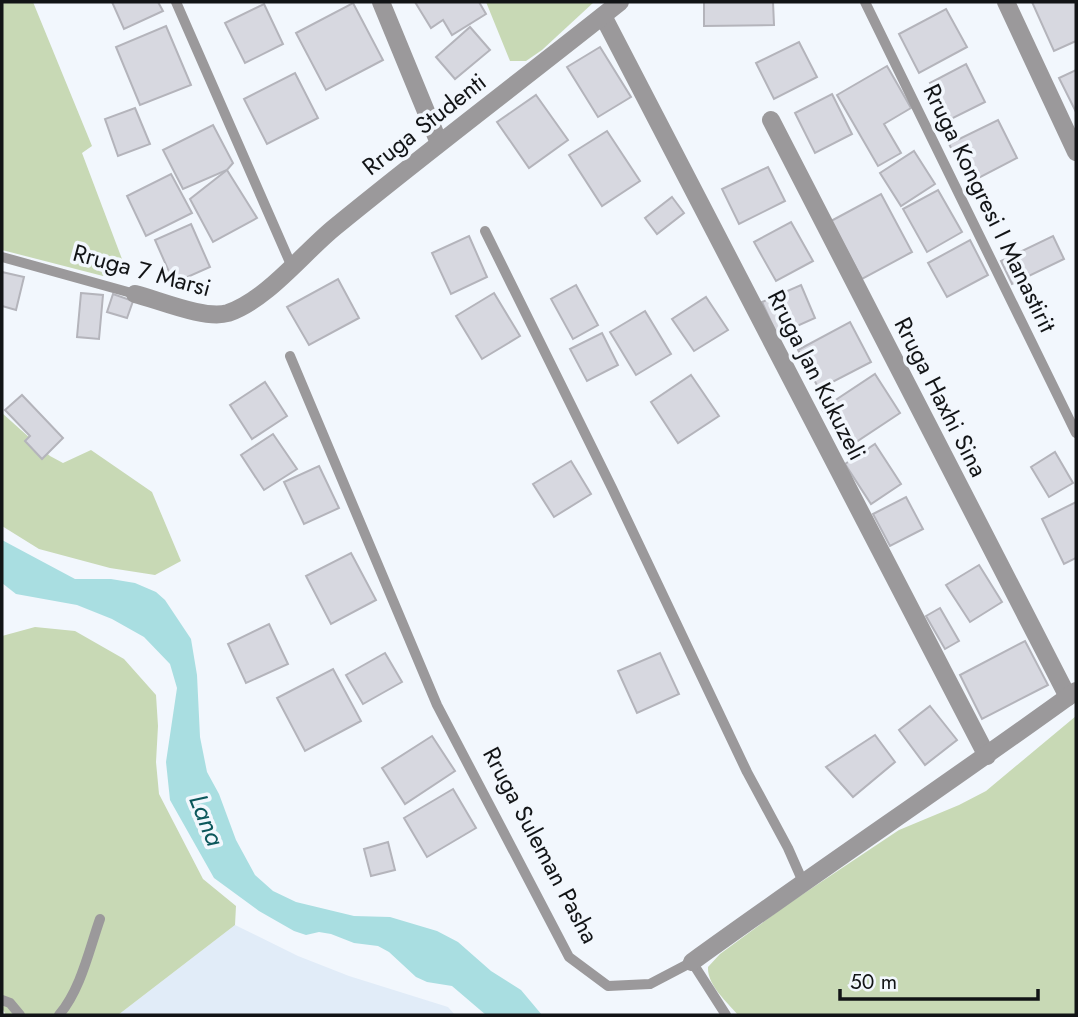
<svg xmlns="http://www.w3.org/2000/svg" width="1078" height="1017" font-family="Jost,sans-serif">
  <rect width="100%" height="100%" fill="#f2f7fd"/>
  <polygon fill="#e1ecf8" points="235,925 298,956 349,976 448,1007 455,1015 118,1015"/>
  <g fill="#c8d9b5">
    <polygon points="2,2 33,2 92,146 82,153 125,267 103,276 2,250"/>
    <polygon points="486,2 594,2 542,50 526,61 510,61"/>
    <polygon points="2,413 50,456 63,463 91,450 152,492 181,561 155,575 110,568 39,549 2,526"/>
    <polygon points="35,627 75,631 124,659 156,695 158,726 156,762 159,794 203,879 236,906 235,925 118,1015 6,1015 2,1008 2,636"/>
    <path d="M 1076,716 L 1076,1015 L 738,1015 C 727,1002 707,985 708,967 L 720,954 L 788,904 L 899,830 L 959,805 L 986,791 Z"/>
  </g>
  <polygon fill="#a9dee1" points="2,540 75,579 111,579 135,583 156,592 165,600 191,639 197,675 200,737 207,772 219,794 236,840 255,875 273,891 296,902 354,916 390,917 437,931 458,942 491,971 521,990 542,1015 486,1015 452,986 427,982 416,977 389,952 378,946 354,943 331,934 319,932 306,935 294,931 259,911 214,878 170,800 166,762 177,688 170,664 144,637 112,619 77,605 16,594 2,583"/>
  <g fill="#d7d8e0" stroke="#b4b4bb" stroke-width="2">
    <polygon points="112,2 158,2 163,11 124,29"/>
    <polygon points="415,2 479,2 486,14 452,35 443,20 431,28"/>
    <polygon points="773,2 774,25 704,26 704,2"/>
    <polygon points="1032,2 1076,2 1076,41 1054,51"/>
    <polygon points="353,3 383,60 326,90 296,33"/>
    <polygon points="264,4 283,44 245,63 225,23"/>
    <polygon points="946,9 967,47 919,73 899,34"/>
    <polygon points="166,26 191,85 140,105 116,47"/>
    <polygon points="470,27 490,50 455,79 436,57"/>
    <polygon points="799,42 817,77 774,99 756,63"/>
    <polygon points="600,47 631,97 598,117 567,67"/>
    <polygon points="966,64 985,102 949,120 930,83"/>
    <polygon points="887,66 911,108 884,124 901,153 878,166 837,95"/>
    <polygon points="1076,70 1076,112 1059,78"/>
    <polygon points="295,73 318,118 267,144 244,99"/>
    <polygon points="832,94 852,134 815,153 795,113"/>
    <polygon points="536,95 568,140 529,168 497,122"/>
    <polygon points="135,108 150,144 118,156 105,119"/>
    <polygon points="998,120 1017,158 969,183 949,144"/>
    <polygon points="213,125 233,163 227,170 183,189 163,150"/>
    <polygon points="607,131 640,181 602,206 569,155"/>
    <polygon points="914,151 935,184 901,206 880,173"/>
    <polygon points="768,167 785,201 739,224 722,189"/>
    <polygon points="227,170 257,218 213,242 190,199"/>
    <polygon points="171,174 192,213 146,236 127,196"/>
    <polygon points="938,190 962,232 927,252 903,209"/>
    <polygon points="881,194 912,252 862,279 831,221"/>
    <polygon points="672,197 684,213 657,234 645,218"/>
    <polygon points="791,222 813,261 776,281 754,242"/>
    <polygon points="191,224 210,267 174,283 155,240"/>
    <polygon points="469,236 487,277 451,294 432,253"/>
    <polygon points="1053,236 1064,259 1012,284 1001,261"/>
    <polygon points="970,240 988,275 947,297 928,263"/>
    <polygon points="2,272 24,277 16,310 2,306"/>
    <polygon points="338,279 359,318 309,345 287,307"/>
    <polygon points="576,285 598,325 573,339 551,299"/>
    <polygon points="801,285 815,318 777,335 762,302"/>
    <polygon points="81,293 103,295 99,339 77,337"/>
    <polygon points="494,293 520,336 482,359 456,316"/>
    <polygon points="113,294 133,301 127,318 107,312"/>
    <polygon points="706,297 728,330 694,351 672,319"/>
    <polygon points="645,311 671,354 636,375 610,332"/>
    <polygon points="850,322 871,362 819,389 798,350"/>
    <polygon points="602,333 618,365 587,381 570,349"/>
    <polygon points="875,374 900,413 847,448 822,409"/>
    <polygon points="691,375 719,416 678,443 651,402"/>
    <polygon points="265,382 287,416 252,439 230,405"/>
    <polygon points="22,395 63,438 42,459 25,441 30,436 5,410"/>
    <polygon points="273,434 297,469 264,490 241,455"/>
    <polygon points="875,444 901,484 871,504 845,464"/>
    <polygon points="1055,452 1073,483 1049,497 1031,467"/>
    <polygon points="571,461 591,494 554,517 533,484"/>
    <polygon points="319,466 339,508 304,524 284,482"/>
    <polygon points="906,497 923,529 890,546 873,514"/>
    <polygon points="1076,502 1076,558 1064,564 1042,519"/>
    <polygon points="351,553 376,600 331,624 306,576"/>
    <polygon points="979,565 1002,602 970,622 946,585"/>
    <polygon points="940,608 959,641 945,649 926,616"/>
    <polygon points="269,624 288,664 246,683 228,644"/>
    <polygon points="1025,641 1048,685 982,719 960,675"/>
    <polygon points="385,653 402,682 363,704 346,675"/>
    <polygon points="660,653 679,694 637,713 618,671"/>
    <polygon points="333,669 361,721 305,751 277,698"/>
    <polygon points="930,706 957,740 925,765 899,730"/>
    <polygon points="875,735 895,762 853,797 826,767"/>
    <polygon points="432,736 455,771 405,804 382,768"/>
    <polygon points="453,789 476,828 427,857 404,818"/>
    <polygon points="388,842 395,870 371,876 364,849"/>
  </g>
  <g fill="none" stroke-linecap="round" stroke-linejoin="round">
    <g stroke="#9b999b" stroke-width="10">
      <polyline points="176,2 292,267"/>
      <polyline points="865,2 1076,433"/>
      <polyline points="485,231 612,488 747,772 788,848 803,882"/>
      <polyline points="2,257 135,294"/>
      <polyline points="290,356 437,705 569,957 608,986 650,984 692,962 726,1015"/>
      <polyline points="2,1000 10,1003 20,1015"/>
      <path d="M 59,1015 C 81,989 89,950 100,919"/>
    </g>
    <g stroke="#9b999b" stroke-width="18">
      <polyline points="381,2 439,143"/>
      <polyline points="1006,2 1076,152"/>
      <polyline points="603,16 987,756"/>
      <polyline points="771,120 1068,697"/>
      <path d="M 135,294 C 159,300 205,320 228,313 C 268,299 303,253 335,227 C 429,150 526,77 620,2"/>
      <path d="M 692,962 C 819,870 949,783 1076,691"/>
    </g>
  </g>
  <g text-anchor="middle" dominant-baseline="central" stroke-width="7" stroke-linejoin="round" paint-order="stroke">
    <g font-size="24" fill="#121416" stroke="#f2f7fd">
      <text transform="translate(424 124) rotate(-38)">Rruga Studenti</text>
      <text transform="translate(990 208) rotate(64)">Rruga Kongresi I Manastirit</text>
      <text transform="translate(142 270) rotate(15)">Rruga 7 Marsi</text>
      <text transform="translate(817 375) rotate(63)">Rruga Jan Kukuzeli</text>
      <text transform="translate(941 397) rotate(63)">Rruga Haxhi Sina</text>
      <text transform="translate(541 845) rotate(62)">Rruga Suleman Pasha</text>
    </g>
    <g font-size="26" font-style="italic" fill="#0c575b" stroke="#f2f7fd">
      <text transform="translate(207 820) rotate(68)">Lana</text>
    </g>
  </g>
  <rect width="1078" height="1017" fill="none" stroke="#121416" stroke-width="7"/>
  <path d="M840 989v10h198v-10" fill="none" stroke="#121416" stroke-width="3.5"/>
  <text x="850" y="989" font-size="21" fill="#121416" stroke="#f2f7fd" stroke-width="5" paint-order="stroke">50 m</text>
</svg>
